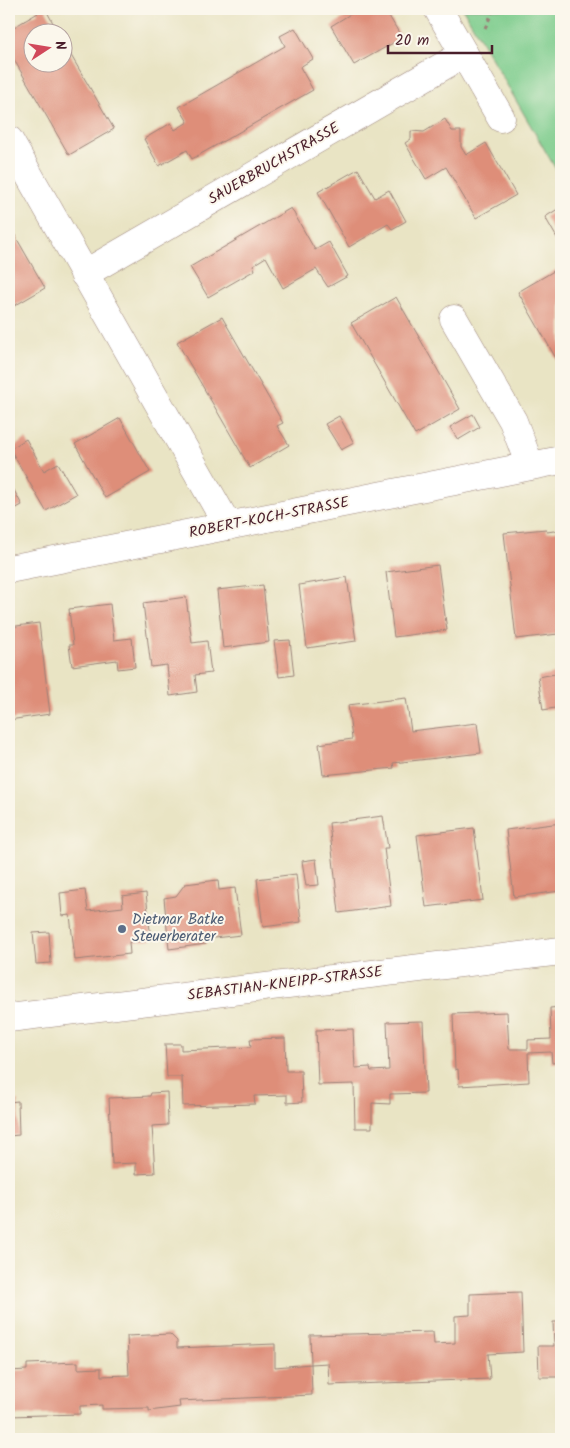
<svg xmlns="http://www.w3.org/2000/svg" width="570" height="1448" font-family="Kalam,sans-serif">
  <rect width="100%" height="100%" fill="#fbf7ec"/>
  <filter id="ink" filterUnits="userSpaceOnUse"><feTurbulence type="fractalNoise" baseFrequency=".02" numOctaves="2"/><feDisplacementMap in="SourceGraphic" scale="10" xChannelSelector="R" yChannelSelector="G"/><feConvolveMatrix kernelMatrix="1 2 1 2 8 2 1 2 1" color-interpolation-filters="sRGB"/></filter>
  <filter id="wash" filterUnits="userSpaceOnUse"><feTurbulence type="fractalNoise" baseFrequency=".0096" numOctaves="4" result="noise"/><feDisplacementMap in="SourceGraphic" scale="20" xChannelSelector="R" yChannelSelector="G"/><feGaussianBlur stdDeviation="1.12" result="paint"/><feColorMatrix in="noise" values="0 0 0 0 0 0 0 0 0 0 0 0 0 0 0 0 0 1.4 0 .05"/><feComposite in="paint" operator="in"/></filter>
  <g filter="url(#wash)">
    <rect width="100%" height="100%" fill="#e9e4c4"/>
    <polygon fill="#7dcc8c" stroke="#64765c" points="463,9 561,9 561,178"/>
    <g id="blocks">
      <g fill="#de8e79">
        <polygon points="36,9 48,9 46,10 58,32 32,32 32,62 62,62 62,40 114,129 69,155 9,51 9,30 38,13"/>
        <polygon points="350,9 385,9 402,38 354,65 331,26 352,13"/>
        <polygon points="295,28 313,59 300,67 313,90 192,159 187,150 159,166 144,139 171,123 175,130 188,122 179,107 285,46 280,36"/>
        <polygon points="445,119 452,131 461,131 461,147 466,155 486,143 516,195 476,218 446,167 426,179 405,143 411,139 411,131 424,132"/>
        <polygon points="358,169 375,198 389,190 406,221 392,229 388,224 349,247 318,192"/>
        <polygon points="561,207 561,245 545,217"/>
        <polygon points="291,208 315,250 329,242 348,276 328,287 316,269 283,288 266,257 253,265 255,270 208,297 190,267"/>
        <polygon points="9,225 45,288 9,309"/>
        <polygon points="559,268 561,273 561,367 518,292"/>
        <polygon points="396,297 460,409 415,435 351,323"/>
        <polygon points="222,317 283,423 277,426 289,445 250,468 177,342"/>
        <polygon points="473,414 480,427 458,440 450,427"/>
        <polygon points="339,416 354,443 341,450 325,424"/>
        <polygon points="120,418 150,472 105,498 75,444"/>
        <polygon points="26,439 44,471 58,463 76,494 46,511 10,449"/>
        <polygon points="9,481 22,505 9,512"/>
        <polygon points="546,529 547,532 561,530 561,630 557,630 558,634 516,639 504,533"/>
        <polygon points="438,565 447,630 394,637 386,572"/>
        <polygon points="347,577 356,641 307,648 299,585"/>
        <polygon points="263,585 269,642 223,648 217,590"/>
        <polygon points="186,597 192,643 207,641 211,673 195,675 197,692 170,696 167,665 151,667 143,603"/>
        <polygon points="110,604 114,640 132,638 135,667 118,669 117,660 72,666 69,645 73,645 69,609"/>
        <polygon points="39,623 50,714 9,720 9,627"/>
        <polygon points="290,640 294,675 279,677 274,641"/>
        <polygon points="561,673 561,707 543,710 538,677"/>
        <polygon points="406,698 411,731 477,723 481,753 393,763 394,768 323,775 319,744 352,739 348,705"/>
        <polygon points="383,816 388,848 384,848 391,906 339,913 329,823"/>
        <polygon points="561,823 561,891 514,897 506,830"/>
        <polygon points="474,828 483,900 426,907 417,835"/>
        <polygon points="316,859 319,885 306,886 302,861"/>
        <polygon points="296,874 301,922 263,927 257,879"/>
        <polygon points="218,880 219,890 235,888 241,935 205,939 206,944 169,949 164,898 176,896 185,884"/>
        <polygon points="85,890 88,911 123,907 122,896 146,893 151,940 129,942 130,954 75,960 70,915 62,916 60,893"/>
        <polygon points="49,932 51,963 36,964 33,933"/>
        <polygon points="561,1007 561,1062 552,1063 551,1052 528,1053 529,1082 459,1086 458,1069 455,1070 453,1014 507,1012 509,1049 528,1049 528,1040 551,1039 550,1008"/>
        <polygon points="423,1021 426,1093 390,1094 390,1104 372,1103 372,1128 355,1128 354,1084 318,1085 316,1030 353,1029 355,1068 370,1067 371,1071 389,1070 387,1022"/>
        <polygon points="285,1038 286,1071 301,1071 302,1102 287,1103 287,1095 254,1096 255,1104 183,1106 182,1077 167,1077 165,1044 181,1044 181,1050 251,1047 250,1039"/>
        <polygon points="167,1092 168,1125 152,1126 155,1173 136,1174 136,1163 112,1164 109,1098 150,1096 151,1093"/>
        <polygon points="18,1101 19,1135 9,1136 9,1102"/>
        <polygon points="521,1292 523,1352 488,1354 490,1379 329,1385 328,1363 311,1364 310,1335 433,1332 434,1344 455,1343 455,1316 470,1315 470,1294"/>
        <polygon points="553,1322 561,1322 561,1377 539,1377 538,1346 554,1346"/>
        <polygon points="170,1334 177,1341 177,1348 275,1344 275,1367 311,1364 312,1395 179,1401 180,1407 149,1411 149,1408 102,1409 102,1405 80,1406 80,1414 9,1416 9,1371 27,1370 27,1364 78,1362 78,1369 101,1368 101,1376 129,1375 127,1336"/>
      </g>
    </g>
  </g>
  <g filter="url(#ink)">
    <use href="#blocks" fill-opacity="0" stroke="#9a8278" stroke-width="1"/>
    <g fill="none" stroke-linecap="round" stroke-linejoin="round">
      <defs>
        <g id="minor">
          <polyline points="438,9 501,118"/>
          <polyline points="9,140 228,526"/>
          <polyline points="84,274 464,54"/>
          <polyline points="454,319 513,421 530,466"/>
          <polyline points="9,569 561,460"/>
          <polyline points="9,1018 561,951"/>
        </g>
      </defs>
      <use href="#minor" stroke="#9a8278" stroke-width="29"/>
      <polyline stroke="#9a8278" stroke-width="3" stroke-dasharray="4 4" stroke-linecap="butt" points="485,28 494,9"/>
      <use href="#minor" stroke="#fff" stroke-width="28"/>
    </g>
  </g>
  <circle fill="#5c6f8a" stroke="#fbf7ec" stroke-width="2" cx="122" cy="929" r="5"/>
  <g text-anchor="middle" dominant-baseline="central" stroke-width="4" stroke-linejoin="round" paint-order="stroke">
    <g font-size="15" fill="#4a1f2b" stroke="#fbf7ec">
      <text transform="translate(274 164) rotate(-30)">SAUERBRUCHSTRASSE</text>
      <text transform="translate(269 518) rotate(-11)">ROBERT-KOCH-STRASSE</text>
      <text transform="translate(285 984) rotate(-7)">SEBASTIAN-KNEIPP-STRASSE</text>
    </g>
    <g font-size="15" fill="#4e5e75" stroke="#fbf7ec" text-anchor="start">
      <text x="132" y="920">Dietmar Batke<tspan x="132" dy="17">Steuerberater</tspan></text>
    </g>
  </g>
  <rect width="570" height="1448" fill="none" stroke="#fbf7ec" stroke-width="30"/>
  <g transform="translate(48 48) rotate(78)"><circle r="24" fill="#fbf7ec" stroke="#b4a19f"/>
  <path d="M0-4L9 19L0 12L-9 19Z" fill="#d1495b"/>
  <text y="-8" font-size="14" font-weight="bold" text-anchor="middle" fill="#4a1f2b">N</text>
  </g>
  <path d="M388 45v8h104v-8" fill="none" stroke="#4a1f2b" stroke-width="2.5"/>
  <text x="395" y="45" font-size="15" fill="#4a1f2b" stroke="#fbf7ec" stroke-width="4" paint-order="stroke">20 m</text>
</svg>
